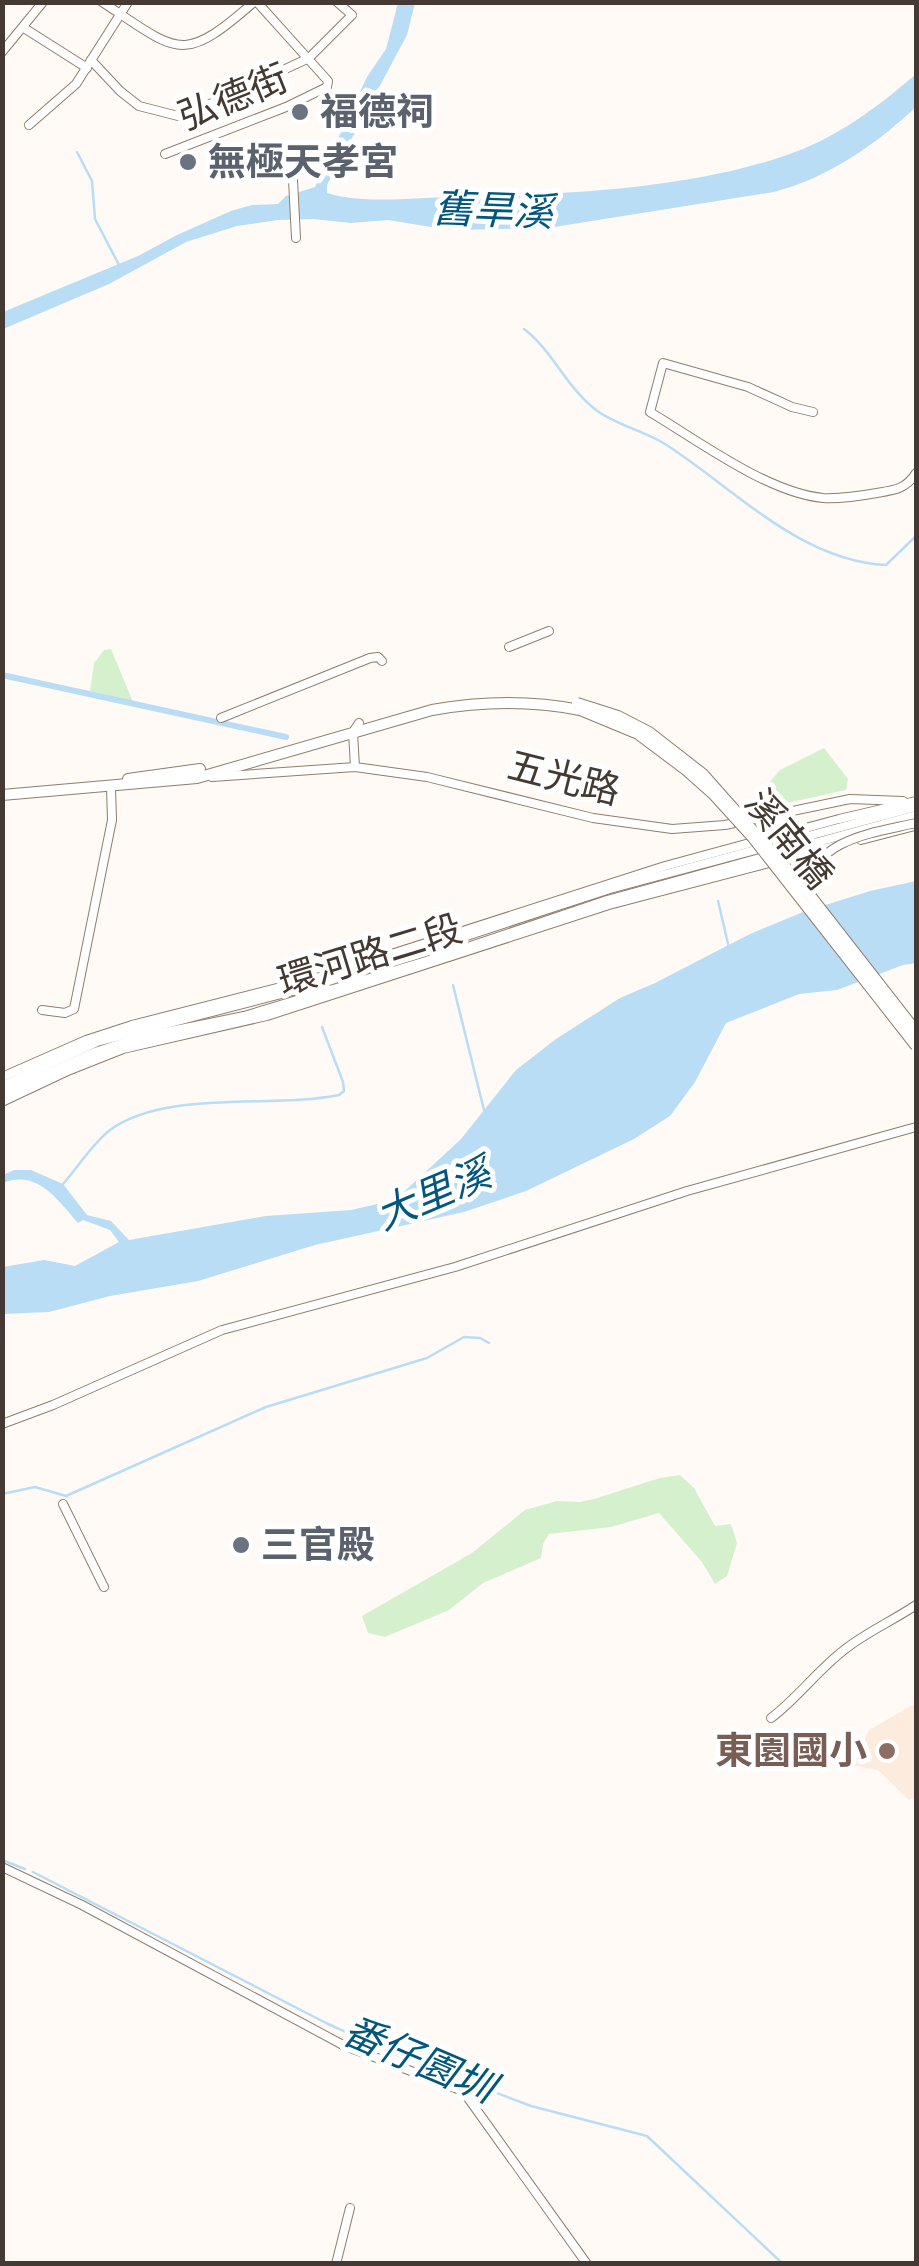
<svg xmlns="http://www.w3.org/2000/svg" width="919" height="2266" font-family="'Zilla Slab','Noto Sans TC',serif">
  <rect width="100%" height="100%" fill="#fffaf6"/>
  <polygon fill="#fdebdd" points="916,1703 916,1797 909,1800 878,1770 852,1765 869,1730"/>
  <g fill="#d5f0cc">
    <polygon points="111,649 133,702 90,691 94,663 104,650"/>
    <polygon points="824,748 848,779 846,790 764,808 762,791 780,770"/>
    <polygon points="680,1475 694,1488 715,1526 731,1524 737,1543 727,1576 715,1584 702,1562 659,1513 611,1527 549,1534 543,1544 541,1558 483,1583 449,1610 385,1637 368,1633 362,1616 472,1553 525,1510 557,1501 580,1502 594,1499 660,1478"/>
  </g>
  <g fill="#b8ddf5">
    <path d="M 398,3 L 415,3 L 407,35 L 327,185 L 327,193 C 365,205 416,197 456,197 C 561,195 697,189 795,152 C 841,135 880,105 916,74 L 916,107 C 874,146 829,177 774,192 L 548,228 L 450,230 L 388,220 L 351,223 L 313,219 L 278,220 L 237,226 L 186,242 L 109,284 L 3,329 L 3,312 L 138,256 L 177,235 L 231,211 L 252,205 L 278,204 L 286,196 L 315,187 L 367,77 L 386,49 Z"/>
    <path d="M 916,881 L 916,963 L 903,965 L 837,990 L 799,994 L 726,1023 L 695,1082 L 670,1116 L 634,1139 L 526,1191 L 464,1212 L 315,1245 L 198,1281 L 110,1296 L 49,1312 L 3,1314 L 3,1267 L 44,1260 L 75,1266 L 119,1242 L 110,1230 L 83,1220 L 78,1223 C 58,1200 37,1169 3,1183 L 3,1175 L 14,1170 L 31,1170 L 63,1184 L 87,1215 L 111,1221 L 129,1240 L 266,1216 L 351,1210 L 395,1200 L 461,1139 L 516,1070 L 556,1039 L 620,998 L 655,983 L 750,934 L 803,912 L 870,891 Z"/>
  </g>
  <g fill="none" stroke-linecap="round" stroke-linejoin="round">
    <g stroke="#b8ddf5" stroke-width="2.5">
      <polyline points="77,152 92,181 95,219 119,265"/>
      <path d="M 524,329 C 553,351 566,387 596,410 C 614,424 644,431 665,444 C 734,488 800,561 886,565 L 916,536"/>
      <polyline points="718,901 729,948"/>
      <polyline points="453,985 484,1110"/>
      <path d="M 63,1184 C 78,1167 92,1144 110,1130 C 166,1089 272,1109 339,1095 L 344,1091 L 343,1082 L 322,1027"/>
      <polyline points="2,1494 35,1487 66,1496 266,1407 427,1358 464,1337 480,1338 489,1343"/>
      <polyline points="2,1860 25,1869"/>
      <polyline points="33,1872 326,2023 392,2053 531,2106 647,2136 783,2264"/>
    </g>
    <polyline stroke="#b8ddf5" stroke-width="6" points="2,675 286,737"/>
    <defs>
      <g id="minor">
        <path d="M 102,2 C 178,51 180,67 254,2"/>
        <polyline points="24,28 87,68"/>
        <polyline points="2,52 43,2"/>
        <polyline points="91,60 120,91 139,106 182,117 309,58 352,15 337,2"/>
        <polyline points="29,125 76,84 128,2"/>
        <polyline points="165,154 286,107 327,87 328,81 257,2"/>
        <polyline points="293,180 296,238"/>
        <path d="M 813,412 L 792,407 L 748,387 L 663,363 L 650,412 C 697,440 768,493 823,498 C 841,499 860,496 877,493 C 895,490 906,489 916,473"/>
        <polyline points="509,647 549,631"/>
        <polyline points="221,718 370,658 378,657 382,661"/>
        <polyline points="355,767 353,732 359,723"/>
        <polyline points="212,777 355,767 427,777 593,818 672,829 725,825 850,799 903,801"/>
        <polyline points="861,840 915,826"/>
        <polyline points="42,1010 65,1013 74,1009 112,820 111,788"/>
        <polyline points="2,1077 86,1040 132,1025 320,977 665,866 839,819 916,801"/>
        <polyline points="2,1086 97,1042 323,983 610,889 916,807"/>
        <polyline points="2,1094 95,1052 141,1037 244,1016 426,961 607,900 916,815"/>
        <polyline points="2,1102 70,1070 123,1049 267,1016 609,905 838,845"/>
        <polyline points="2,1424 53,1405 222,1330 455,1267 687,1191 916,1127"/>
        <polyline points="63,1504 104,1587"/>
        <path d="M 771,1718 C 799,1697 819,1668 848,1647 C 869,1631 894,1620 916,1605"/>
        <polyline points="2,1867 82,1905 343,2045 463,2091 587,2264"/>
        <polyline points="336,2264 350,2208"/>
      </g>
      <g id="major">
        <polyline points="128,779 200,769"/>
        <path d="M 2,795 L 197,778 L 432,710 C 482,701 530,700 580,710"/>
      </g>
    </defs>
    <use href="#minor" stroke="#917d6c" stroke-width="10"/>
    <use href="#major" stroke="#917d6c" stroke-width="12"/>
    <use href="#minor" stroke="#fff" stroke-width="8"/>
    <use href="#major" stroke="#fff" stroke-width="10"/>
    <defs>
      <path id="minor-bridge" d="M 806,890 C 815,838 874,833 916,823"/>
      <g id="major-bridge">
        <polyline points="577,703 618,716 649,732 703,774 806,890 916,1031"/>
        <polyline points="580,710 638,734 686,770 713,794 753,838 916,1046"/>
      </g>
    </defs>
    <use href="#minor-bridge" stroke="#917d6c" stroke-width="10" stroke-linecap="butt"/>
    <use href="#major-bridge" stroke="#917d6c" stroke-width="12" stroke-linecap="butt"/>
    <use href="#minor-bridge" stroke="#fff" stroke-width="8"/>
    <use href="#major-bridge" stroke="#fff" stroke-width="10"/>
  </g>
  <g fill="#6b7280" stroke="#fff" stroke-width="4">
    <circle cx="300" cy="112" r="10"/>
    <circle cx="188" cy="162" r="10"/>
    <circle cx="241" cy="1545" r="10"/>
  </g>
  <circle fill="#8d6e63" stroke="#fff" stroke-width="4" cx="887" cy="1751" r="10"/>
  <g text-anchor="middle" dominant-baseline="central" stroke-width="10" stroke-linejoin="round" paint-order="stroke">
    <g font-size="38" fill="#443a33" stroke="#fff">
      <text transform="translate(233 97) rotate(-22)">弘德街</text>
      <text transform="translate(564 778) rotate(14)">五光路</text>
      <text transform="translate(789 839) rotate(51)">溪南橋</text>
      <text transform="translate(370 955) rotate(-17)">環河路二段</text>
    </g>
    <g font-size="38" font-weight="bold" fill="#5b616d" stroke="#fff" text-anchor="start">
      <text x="320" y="112">福德祠</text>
      <text x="208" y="162">無極天孝宮</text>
      <text x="261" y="1545">三官殿</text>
    </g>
    <g font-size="38" font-weight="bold" fill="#785e54" stroke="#fff" text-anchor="end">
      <text x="867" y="1751">東園國小</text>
    </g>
    <g font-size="40" font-style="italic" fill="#03577d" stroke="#fff">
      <text transform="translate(493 210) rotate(2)">舊旱溪</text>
      <text transform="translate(433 1194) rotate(-23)">大里溪</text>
      <text transform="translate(419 2059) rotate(23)">番仔園圳</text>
    </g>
  </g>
  <rect width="919" height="2266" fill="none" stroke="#443a33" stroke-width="10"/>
</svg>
